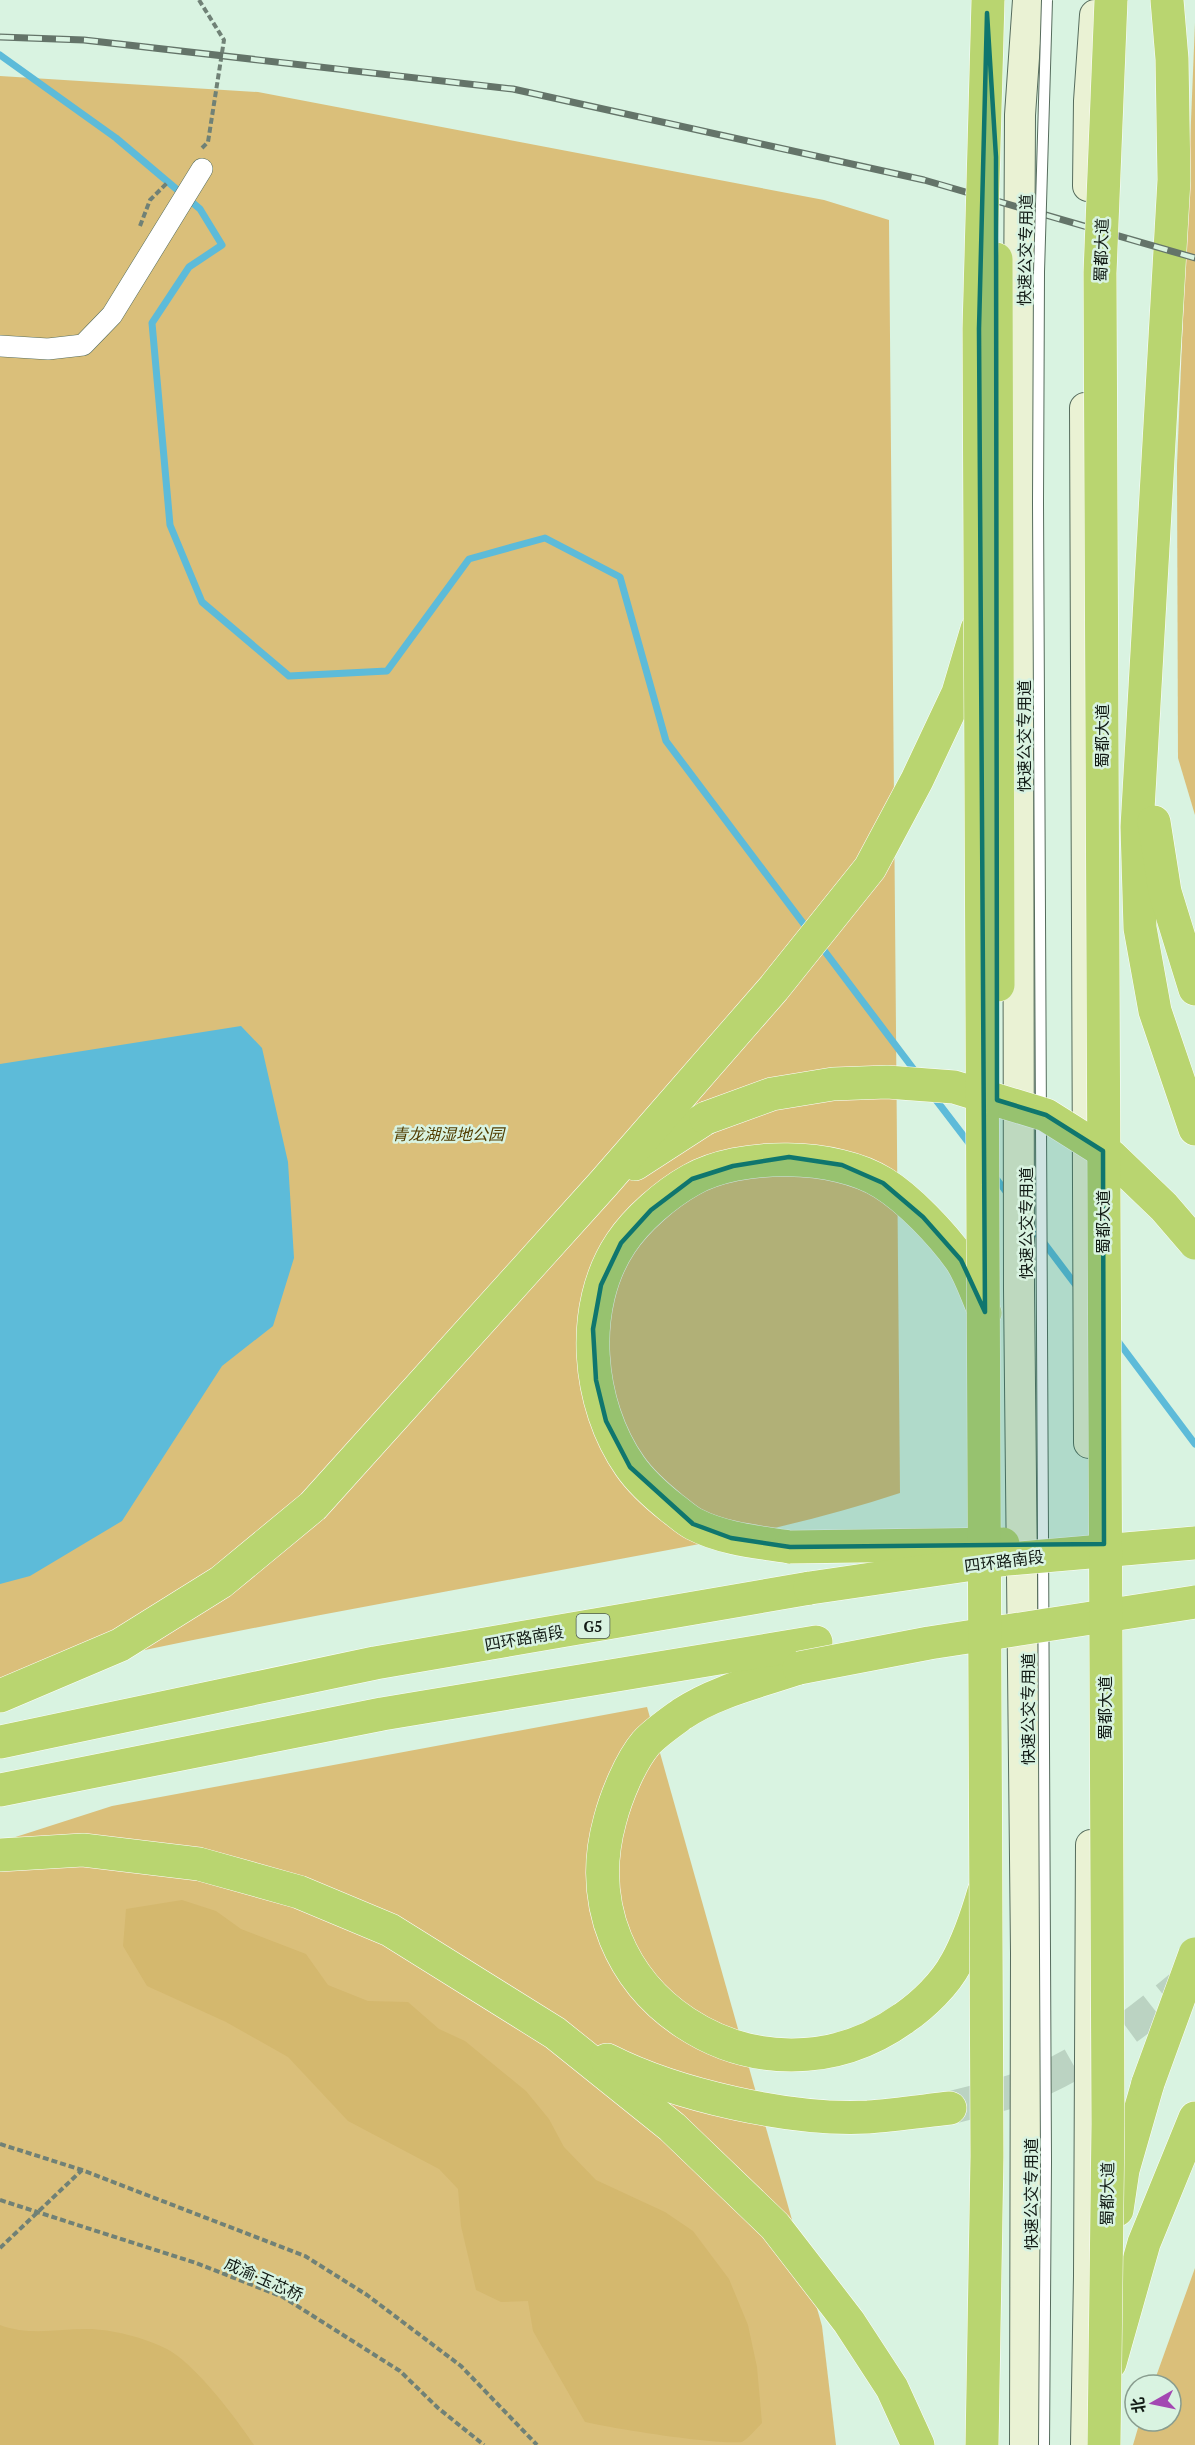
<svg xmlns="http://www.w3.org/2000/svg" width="1195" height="2445" font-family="'PT Serif','Noto Sans SC',serif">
  <rect width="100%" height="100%" fill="#d9f3e1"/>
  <g fill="#dabf7a">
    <polygon points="1195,23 1195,815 1178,758 1177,465"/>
    <path d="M 0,76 L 258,92 L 824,200 L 889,220 L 900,1493 C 783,1532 661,1551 540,1574 C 359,1608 179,1640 0,1682 Z"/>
    <polygon points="647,1707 822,2326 836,2445 0,2445 0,1842 112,1806"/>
    <polygon points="1195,2268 1195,2445 1133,2445 1140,2421 1171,2421 1171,2385 1153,2385"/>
  </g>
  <g fill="#d4b86e">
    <path d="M 182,1900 L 216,1911 L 241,1929 L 306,1954 L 328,1985 L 368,2001 L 408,2002 L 439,2029 L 465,2041 L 526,2091 L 549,2119 L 564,2147 L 596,2180 L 665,2212 L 693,2231 L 729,2279 L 748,2325 L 757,2367 L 762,2423 C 756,2429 749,2438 742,2442 C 716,2445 616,2429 585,2422 L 533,2331 L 528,2301 L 501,2302 L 476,2290 L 461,2226 L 458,2189 L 439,2169 L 348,2121 L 288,2057 L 226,2022 L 147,1986 L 123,1946 L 126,1909 Z"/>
    <path d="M 0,2325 C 29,2336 57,2329 87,2329 C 112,2329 145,2338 167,2349 C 195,2364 236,2418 254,2445 L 0,2445 Z"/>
  </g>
  <polygon fill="#5dbbd9" points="241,1026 262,1048 288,1162 294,1258 273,1326 222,1366 122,1521 30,1576 0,1584 0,1064"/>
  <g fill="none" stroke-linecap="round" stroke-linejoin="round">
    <g stroke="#5dbbd9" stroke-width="7">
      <polyline points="0,55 116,138 200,209 222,245 189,267 152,323 170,525 202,602 289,676 387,671 469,559 545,538 620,577 666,741 809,931"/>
      <polyline points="820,945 918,1075"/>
      <polyline points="933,1096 972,1147"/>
      <polyline points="995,1177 1010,1197"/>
      <polyline points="1029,1223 1078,1288"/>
      <polyline points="1117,1340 1195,1444"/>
    </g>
    <path stroke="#bbd3c2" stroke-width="33" stroke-dasharray="33 16" stroke-linecap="butt" d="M 950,2108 C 972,2102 995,2097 1016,2090 C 1082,2067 1141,2020 1193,1976"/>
    <defs>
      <polyline id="street" points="0,346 48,349 83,345 112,315 202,169"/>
      <g id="secondary">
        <polyline points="1088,186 1089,101 1095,15"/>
        <polyline points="1085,408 1089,1443"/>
        <polyline points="1025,2445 1026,1953 1019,1289 1018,539 1020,115 1028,0"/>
        <polyline points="1086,2445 1089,2276 1091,1845"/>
      </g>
      <g id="highway">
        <polyline points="1167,0 1172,59 1174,180 1137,827 1140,928 1155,1011 1195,1129"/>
        <polyline points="996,259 998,985"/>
        <polyline points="1154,822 1165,892 1195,989"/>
        <polyline points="635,1164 706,1118"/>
        <path d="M 790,1547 C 758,1542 723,1539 694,1524 C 686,1520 679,1513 672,1508 C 657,1496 641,1482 630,1466 C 587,1405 578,1307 621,1243 C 637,1219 666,1194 691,1180 C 740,1152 836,1153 883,1183 C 909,1199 942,1234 960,1259 C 971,1275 977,1296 985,1313"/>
        <path d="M 799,1668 C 761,1681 716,1691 682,1714 C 671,1722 655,1733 646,1743 C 630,1762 616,1797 610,1820 C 562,1994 761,2121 904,2018 C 923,2005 945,1984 956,1963 C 969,1940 977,1915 984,1891"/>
        <polyline points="0,1696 120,1645 221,1582 313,1506 604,1183 774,988 870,868 917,780 958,693 977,629"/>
        <polyline points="0,1742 375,1663 810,1588"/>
        <polyline points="0,1790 382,1714 816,1642"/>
        <polyline points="0,1855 83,1850 199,1864 299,1892 390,1930 555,2033 672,2127 775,2226 849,2322 892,2388 918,2445"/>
        <path d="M 607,2060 C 676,2095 790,2121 868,2117 C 895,2115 923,2111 950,2108"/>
        <polyline points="1117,2210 1123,2170 1148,2083"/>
        <polyline points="1110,2363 1144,2243 1195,2118"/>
      </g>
    </defs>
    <use href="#street" stroke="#566c5d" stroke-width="22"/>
    <use href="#secondary" stroke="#566c5d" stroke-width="32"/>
    <use href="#highway" stroke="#fff" stroke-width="34"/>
    <g stroke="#708176" stroke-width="4" stroke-dasharray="6 3" stroke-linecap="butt">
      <polyline points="199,0 224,40 208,142 202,148"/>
      <polyline points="140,226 150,200 167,183"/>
      <polyline points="0,2144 82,2170 305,2256 367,2295 461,2366 537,2445"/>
      <polyline points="0,2248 82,2170"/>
    </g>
    <use href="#street" stroke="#fff" stroke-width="21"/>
    <use href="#secondary" stroke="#eaf2d4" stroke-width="30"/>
    <use href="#highway" stroke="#b9d570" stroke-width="33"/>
    <defs>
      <polyline id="rail" points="0,37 84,40 513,89 924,180 1195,258"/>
    </defs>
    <use href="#rail" stroke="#647469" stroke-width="7"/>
    <use href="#rail" stroke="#d9f3e1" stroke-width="4.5" stroke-dasharray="14" stroke-linecap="butt"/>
    <defs>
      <polyline id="lane-bridge" points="1044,2445 1046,2162 1038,502 1039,272 1047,0"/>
      <g id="highway-bridge">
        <polyline points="706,1118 772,1094 833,1084 887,1082 954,1087 1046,1115 1111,1156 1164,1207 1195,1243"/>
        <polyline points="790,1547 1003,1544"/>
        <polyline points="810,1588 1008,1559 1195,1543"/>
        <polyline points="799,1668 929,1643 1195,1602"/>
        <polyline points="1148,2083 1195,1954"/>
        <polyline points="982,2445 987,2156 979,329 988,0"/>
        <polyline points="1104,2445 1108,2124 1100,273 1111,0"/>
      </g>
    </defs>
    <use href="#lane-bridge" stroke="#566c5d" stroke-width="12" stroke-linecap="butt"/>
    <use href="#highway-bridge" stroke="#fff" stroke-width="34" stroke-linecap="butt"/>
    <polyline stroke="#708176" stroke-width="4" stroke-dasharray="6 3" stroke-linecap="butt" points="0,2200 196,2263 283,2297 400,2371 438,2408 484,2445"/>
    <use href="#lane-bridge" stroke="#fff" stroke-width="10"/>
    <use href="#highway-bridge" stroke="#b9d570" stroke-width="33"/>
  </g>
  <path fill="#0f766e" fill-opacity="0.2" stroke="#0f766e" stroke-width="4.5" stroke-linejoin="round" d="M 987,13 L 996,157 L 997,1100 L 1046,1115 L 1103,1151 L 1104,1544 L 790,1547 L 731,1538 L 693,1524 L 630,1467 L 606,1421 L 596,1380 L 593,1329 L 601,1285 L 621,1243 L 651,1210 L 692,1179 L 733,1166 L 789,1157 L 842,1165 L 883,1183 L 923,1217 L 961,1260 L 985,1312 L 979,329 Z"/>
  <g text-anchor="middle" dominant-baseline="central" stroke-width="5" stroke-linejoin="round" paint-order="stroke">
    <rect fill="#d9f3e1" stroke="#4e5c52" stroke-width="1.5" x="576.5" y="1614" width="33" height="24" rx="4.5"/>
    <g font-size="15" font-weight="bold" fill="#121b15">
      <text x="593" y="1626">G5</text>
    </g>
    <g font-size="16" fill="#121b15" stroke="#d9f3e1">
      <text transform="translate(1025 250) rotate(-89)">快速公交专用道</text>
      <text transform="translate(1101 250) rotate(-88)">蜀都大道</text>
      <text transform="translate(1024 736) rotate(-90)">快速公交专用道</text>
      <text transform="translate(1102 736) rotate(-90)">蜀都大道</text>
      <text transform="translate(1103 1222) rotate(-90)">蜀都大道</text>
      <text transform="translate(1026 1223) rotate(-90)">快速公交专用道</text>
      <text transform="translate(1004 1561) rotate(-7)">四环路南段</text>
      <text transform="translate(524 1638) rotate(-10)">四环路南段</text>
      <text transform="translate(1105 1708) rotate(-90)">蜀都大道</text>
      <text transform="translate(1028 1709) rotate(-90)">快速公交专用道</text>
      <text transform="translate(1031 2194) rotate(-90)">快速公交专用道</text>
      <text transform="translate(1107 2194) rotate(-89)">蜀都大道</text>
      <text transform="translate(264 2279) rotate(24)">成渝·玉芯桥</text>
    </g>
    <g font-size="16" font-style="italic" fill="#513d00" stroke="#d9f3e1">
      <text x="448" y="1134">青龙湖湿地公园</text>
    </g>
  </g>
  <g transform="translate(1153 2403) rotate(261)"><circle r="28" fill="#d9f3e1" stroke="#899d8f" stroke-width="1.5"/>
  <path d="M0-4.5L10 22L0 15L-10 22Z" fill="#a348b2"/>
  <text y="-9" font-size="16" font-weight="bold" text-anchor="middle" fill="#121b15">北</text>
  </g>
</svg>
